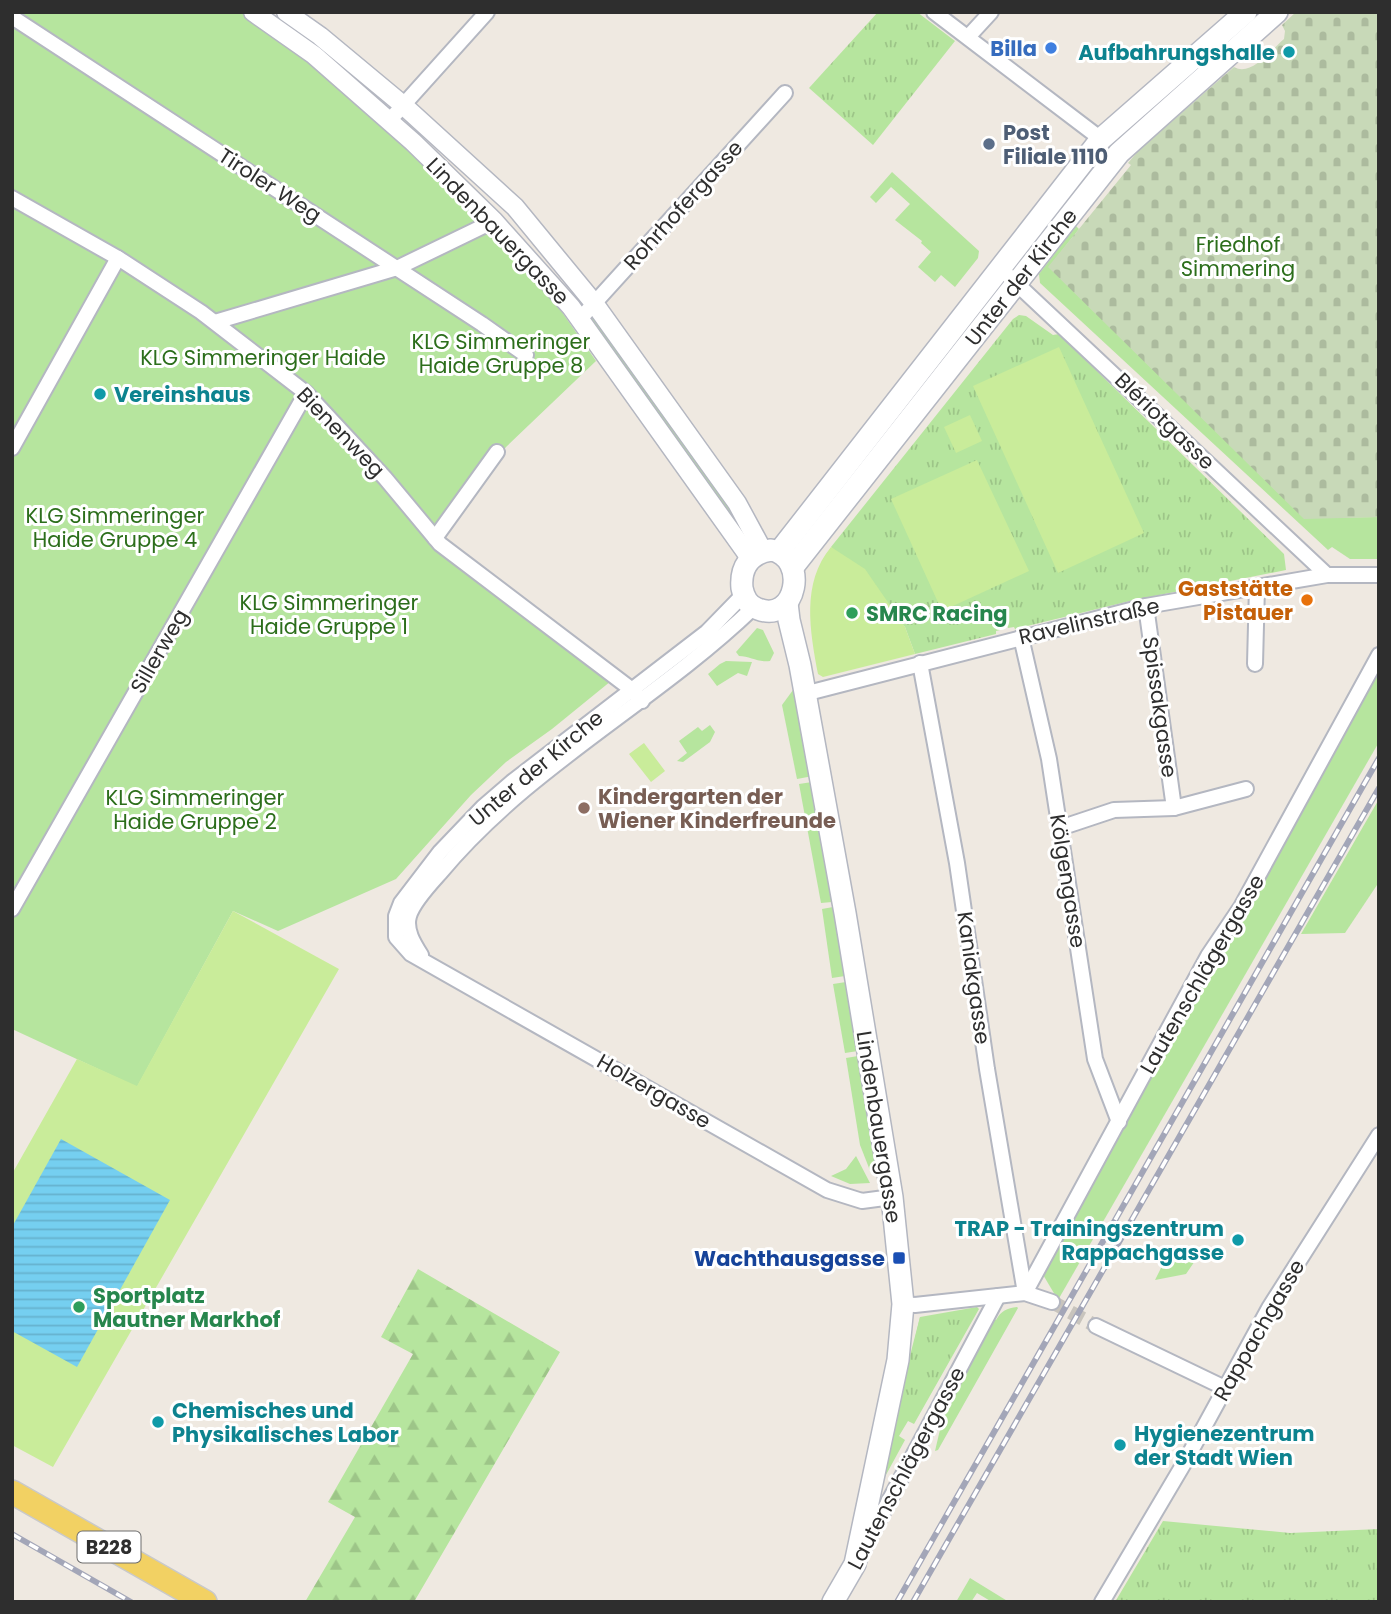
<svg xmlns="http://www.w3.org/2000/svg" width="1391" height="1614" font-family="Poppins,sans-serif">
  <defs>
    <pattern id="forest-firs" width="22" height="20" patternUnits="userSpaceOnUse" patternTransform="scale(1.75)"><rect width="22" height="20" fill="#b6e59e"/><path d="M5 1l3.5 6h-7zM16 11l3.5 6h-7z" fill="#9dc588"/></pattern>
    <pattern id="cemetery-stones" width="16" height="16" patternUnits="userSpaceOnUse" patternTransform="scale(1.75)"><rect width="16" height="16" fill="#c8d9b8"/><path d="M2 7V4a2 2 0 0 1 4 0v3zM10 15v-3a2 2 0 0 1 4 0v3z" fill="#acbb9e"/></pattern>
    <pattern id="park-tufts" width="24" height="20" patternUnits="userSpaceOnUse" patternTransform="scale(1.75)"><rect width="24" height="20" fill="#b6e59e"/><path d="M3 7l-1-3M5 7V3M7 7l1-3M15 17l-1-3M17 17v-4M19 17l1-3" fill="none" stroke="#9dc588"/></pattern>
    <pattern id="water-rules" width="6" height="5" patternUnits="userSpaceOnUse" patternTransform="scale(1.75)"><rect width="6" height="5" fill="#75cff0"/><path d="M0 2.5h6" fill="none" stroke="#66b2ce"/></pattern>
  </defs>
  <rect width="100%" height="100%" fill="#efe9e1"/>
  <g fill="#b6e59e">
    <polygon points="12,12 243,12 365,107 546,289 596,361 506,447 440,538 611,681 552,729 506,762 471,795 396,879 278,931 233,911 137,1087 12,1029"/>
    <polygon points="892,172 979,251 978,258 955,287 941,275 935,282 918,267 931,252 921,243 922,241 895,220 910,204 891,187 876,203 870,197"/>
    <polygon points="1076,226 1079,229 1049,267 1304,518 1379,517 1379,559 1350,559 1332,547 1328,550 1040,283 1039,274"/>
    <polygon points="592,314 731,508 750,538 744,541 742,532 590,317"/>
    <path d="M 757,628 L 763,630 L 774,653 L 770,661 C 759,663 750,656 739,656 L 736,652 Z"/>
    <polygon points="726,661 752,662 747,676 738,673 717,686 708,674 720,664"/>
    <polygon points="1379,663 1379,742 1058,1300 1042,1273 1212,960"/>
    <polygon points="793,690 805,731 813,776 797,779 782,705"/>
    <polygon points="710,725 715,732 710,742 683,762 677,761 687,753 679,741 698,727 702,731"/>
    <polygon points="812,782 832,902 821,903 799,784"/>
    <polygon points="1379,799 1379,882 1345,933 1301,934"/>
    <polygon points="833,907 845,976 832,978 822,909"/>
    <polygon points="846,982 858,1051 845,1053 833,984"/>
    <polygon points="858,1056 877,1172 871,1173 860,1145 846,1058"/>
    <polygon points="856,1156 870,1183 850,1184 831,1176 846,1169"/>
    <polygon points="1194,1251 1199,1255 1186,1274 1155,1280 1168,1254 1186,1264"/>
    <polygon points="977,1307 979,1309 914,1424 908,1421 899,1436 905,1440 881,1484 920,1317"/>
    <path d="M 1017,1307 L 1018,1308 L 938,1450 L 935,1451 L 946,1404 L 992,1319 L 996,1320 C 1001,1311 1007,1308 1017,1307 Z"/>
    <polygon points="970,1578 1009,1602 992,1602 977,1593 971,1602 956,1602"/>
  </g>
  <polygon fill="url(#forest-firs)" points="418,1269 560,1352 414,1602 305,1602 355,1517 328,1502 413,1354 381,1337"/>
  <path fill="url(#cemetery-stones)" d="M 1296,12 L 1379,12 L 1379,517 L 1304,519 L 1048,267 L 1131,165 L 1128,163 L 1138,151 L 1234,67 C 1251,77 1271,50 1284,39 L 1285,31 L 1282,25 Z"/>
  <g fill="url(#park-tufts)">
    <polygon points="878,12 917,12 955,41 873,145 809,88"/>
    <polygon points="1019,315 1026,316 1053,335 1059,334 1284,554 1286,570 1134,600 1015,629 1014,627 1008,628 1006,621 998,623 1000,630 996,631 996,634 915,654 905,627 831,547 1013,319"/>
    <polygon points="920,1317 971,1321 925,1402 900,1394"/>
    <polygon points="1163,1521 1290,1533 1379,1529 1379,1602 1115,1602"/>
  </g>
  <g fill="#c9ec9a">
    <polygon points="1059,347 1144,533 1058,573 973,386"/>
    <polygon points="970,415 982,441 956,453 944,427"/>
    <polygon points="977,460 1029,571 942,611 891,499"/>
    <path d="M 831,547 L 865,569 L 905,627 L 915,654 L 823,677 L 818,674 C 810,631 801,583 831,547 Z"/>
    <polygon points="644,743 665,771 651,782 629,754"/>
    <polygon points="233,911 339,969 53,1467 12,1445 12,1174 77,1059 137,1086"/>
  </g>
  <polygon fill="url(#water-rules)" points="61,1139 170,1200 77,1367 12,1331 12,1227"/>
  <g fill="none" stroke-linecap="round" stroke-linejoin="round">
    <polyline stroke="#c8c4bd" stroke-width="14" stroke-dasharray="14 7" stroke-linecap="butt" points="1052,1302 1096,1326"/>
    <defs>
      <g id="minor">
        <polyline points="934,12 1101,139"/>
        <polyline points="12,17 482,324 526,355"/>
        <polyline points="968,37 991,12"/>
        <polyline points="389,121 487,12"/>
        <polyline points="12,198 118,258 201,312 306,393 385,478 440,544 631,689 642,701"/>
        <polyline points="1001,269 1327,575"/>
        <polyline points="580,319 785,93"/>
        <polyline points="215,322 397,268 494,221"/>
        <polyline points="12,448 118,258"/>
        <polyline points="435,538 497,452"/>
        <polyline points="743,595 707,632 512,782 483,807 440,852 401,903 396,916 396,937 411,954 827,1190 862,1201 892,1197"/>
        <polyline points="1146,606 1174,808"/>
        <polyline points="1021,637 1049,759 1095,1059 1119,1122"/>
        <polyline points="920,663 957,863 987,1069 1025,1293"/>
        <polyline points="1255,664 1257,586"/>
        <polyline points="804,694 1146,606 1327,575 1379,575"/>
        <polyline points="1060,828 1114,810 1174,808 1246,789"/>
        <polyline points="12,909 306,393"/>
        <path d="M 421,955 C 414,944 405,930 409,916 C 413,902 431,883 440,873 C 529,766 654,703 753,608"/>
        <polyline points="1025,1293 1208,956 1241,907 1379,655"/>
        <polyline points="903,1304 915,1305 1025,1293 1052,1302"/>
        <polyline points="1096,1326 1225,1388"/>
        <polyline points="864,1548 998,1296"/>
        <polyline points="1102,1602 1186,1460 1269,1308 1379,1135"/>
      </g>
      <g id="tertiary">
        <polyline points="253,12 314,55 413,142 494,221 571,307 750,558"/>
        <polyline points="286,12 320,36 403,105 515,207 594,303 737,503 763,551"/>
      </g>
      <g id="secondary">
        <path d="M 771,550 C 809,557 797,624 758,609 C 748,606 744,598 742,588 C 740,567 750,553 771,550 Z"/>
        <polyline points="779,552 1101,139 1246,12"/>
        <polyline points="793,567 1119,153 1277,12"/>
        <polyline points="787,603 789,620 800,665 845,913 892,1197 903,1304 898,1360 855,1564 833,1602"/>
      </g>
      <polyline id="primary" points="12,1492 205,1602"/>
    </defs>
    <use href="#minor" stroke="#b4b7c1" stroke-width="18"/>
    <use href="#tertiary" stroke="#b4b7c1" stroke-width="21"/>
    <use href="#secondary" stroke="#b4b7c1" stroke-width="24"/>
    <use href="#primary" stroke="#c9c9c9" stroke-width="26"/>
    <use href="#minor" stroke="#fff" stroke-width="14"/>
    <use href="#tertiary" stroke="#fff" stroke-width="18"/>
    <use href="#secondary" stroke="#fff" stroke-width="21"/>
    <use href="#primary" stroke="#f2d163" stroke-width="23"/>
    <defs>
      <g id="rail">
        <polyline points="12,1534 131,1602"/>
        <polyline points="897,1602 1379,758"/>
        <polyline points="913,1602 1379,788"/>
      </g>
    </defs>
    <use href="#rail" stroke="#a3a6b8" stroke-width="6"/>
    <use href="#rail" stroke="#fff" stroke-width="3.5" stroke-dasharray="10" stroke-linecap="butt"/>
  </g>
  <circle fill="#3f7fe0" stroke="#fff" stroke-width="2.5" cx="1051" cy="48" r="7"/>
  <g fill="#0f9aa8" stroke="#fff" stroke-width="2.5">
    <circle cx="1289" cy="52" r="7"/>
    <circle cx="100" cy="394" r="7"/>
    <circle cx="1238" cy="1240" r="7"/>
    <circle cx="158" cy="1422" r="7"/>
    <circle cx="1120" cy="1445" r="7"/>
  </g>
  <circle fill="#5c6f8a" stroke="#fff" stroke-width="2.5" cx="989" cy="144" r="7"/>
  <circle fill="#e8710a" stroke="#fff" stroke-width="2.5" cx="1307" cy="600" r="7"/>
  <g fill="#2e9e5b" stroke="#fff" stroke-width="2.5">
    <circle cx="852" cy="613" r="7"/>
    <circle cx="79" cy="1307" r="7"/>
  </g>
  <circle fill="#8d6e63" stroke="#fff" stroke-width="2.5" cx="584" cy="808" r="7"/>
  <rect fill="#1a4fb4" stroke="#fff" stroke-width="2.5" x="892" y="1251" width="14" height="14" rx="3.5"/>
  <g text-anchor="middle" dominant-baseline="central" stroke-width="6" stroke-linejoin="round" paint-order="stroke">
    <rect fill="#fff" stroke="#6d6d6d" stroke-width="2" x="77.5" y="1531.5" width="63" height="31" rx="5"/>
    <g font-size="19" font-weight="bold" fill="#2e2e2e">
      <text x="109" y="1547">B228</text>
    </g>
    <g font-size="21" font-weight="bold" fill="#366cbe" stroke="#fff" text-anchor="end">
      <text x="1037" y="48">Billa</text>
    </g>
    <g font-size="21" font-weight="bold" fill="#0d838f" stroke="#fff" text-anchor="start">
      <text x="1275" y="52" text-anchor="end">Aufbahrungshalle</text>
      <text x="114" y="394">Vereinshaus</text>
      <text x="1224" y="1228" text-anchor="end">TRAP - Trainingszentrum<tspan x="1224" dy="24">Rappachgasse</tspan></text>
      <text x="172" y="1410">Chemisches und<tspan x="172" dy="24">Physikalisches Labor</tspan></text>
      <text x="1134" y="1433">Hygienezentrum<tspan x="1134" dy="24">der Stadt Wien</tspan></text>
    </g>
    <g font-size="21" font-weight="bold" fill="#4e5e75" stroke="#fff" text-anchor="start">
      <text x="1003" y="132">Post<tspan x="1003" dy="24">Filiale 1110</tspan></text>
    </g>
    <g font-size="21" fill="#2e2e2e" stroke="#fff">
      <text transform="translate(270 185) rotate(33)">Tiroler Weg</text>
      <text transform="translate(683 205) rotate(-48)">Rohrhofergasse</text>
      <text transform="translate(498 231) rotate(46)">Lindenbauergasse</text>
      <text transform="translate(1021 277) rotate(-52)">Unter der Kirche</text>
      <text transform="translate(1165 421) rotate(44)">Blériotgasse</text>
      <text transform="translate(341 432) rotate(46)">Bienenweg</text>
      <text transform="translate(1089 621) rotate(-13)">Ravelinstraße</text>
      <text transform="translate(159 651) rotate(-60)">Sillerweg</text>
      <text transform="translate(1160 707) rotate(82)">Spissakgasse</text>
      <text transform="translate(536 768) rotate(-40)">Unter der Kirche</text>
      <text transform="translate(1068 881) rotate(81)">Kölgengasse</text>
      <text transform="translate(1202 974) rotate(-60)">Lautenschlägergasse</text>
      <text transform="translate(974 978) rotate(82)">Kaniakgasse</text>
      <text transform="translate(654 1091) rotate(30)">Holzergasse</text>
      <text transform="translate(879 1127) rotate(81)">Lindenbauergasse</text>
      <text transform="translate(1259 1330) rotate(-60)">Rappachgasse</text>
      <text transform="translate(906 1468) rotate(-62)">Lautenschlägergasse</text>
    </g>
    <g font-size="21" fill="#2c6e1b" stroke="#fff">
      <text x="1238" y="244">Friedhof<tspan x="1238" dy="24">Simmering</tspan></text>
      <text x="501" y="341">KLG Simmeringer<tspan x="501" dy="24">Haide Gruppe 8</tspan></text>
      <text x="263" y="357">KLG Simmeringer Haide</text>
      <text x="115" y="515">KLG Simmeringer<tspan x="115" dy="24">Haide Gruppe 4</tspan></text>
      <text x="329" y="602">KLG Simmeringer<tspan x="329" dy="24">Haide Gruppe 1</tspan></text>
      <text x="195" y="797">KLG Simmeringer<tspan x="195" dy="24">Haide Gruppe 2</tspan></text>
    </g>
    <g font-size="21" font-weight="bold" fill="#c56008" stroke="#fff" text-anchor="end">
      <text x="1293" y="588">Gaststätte<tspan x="1293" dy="24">Pistauer</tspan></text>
    </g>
    <g font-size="21" font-weight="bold" fill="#27864d" stroke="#fff" text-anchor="start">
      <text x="866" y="613">SMRC Racing</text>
      <text x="93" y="1295">Sportplatz<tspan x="93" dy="24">Mautner Markhof</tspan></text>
    </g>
    <g font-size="21" font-weight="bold" fill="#785e54" stroke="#fff" text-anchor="start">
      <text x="598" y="796">Kindergarten der<tspan x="598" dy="24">Wiener Kinderfreunde</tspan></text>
    </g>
    <g font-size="21" font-weight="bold" fill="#164399" stroke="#fff" text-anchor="end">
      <text x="885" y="1258">Wachthausgasse</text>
    </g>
  </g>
  <rect width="1391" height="1614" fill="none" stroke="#2e2e2e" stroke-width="28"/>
</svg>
